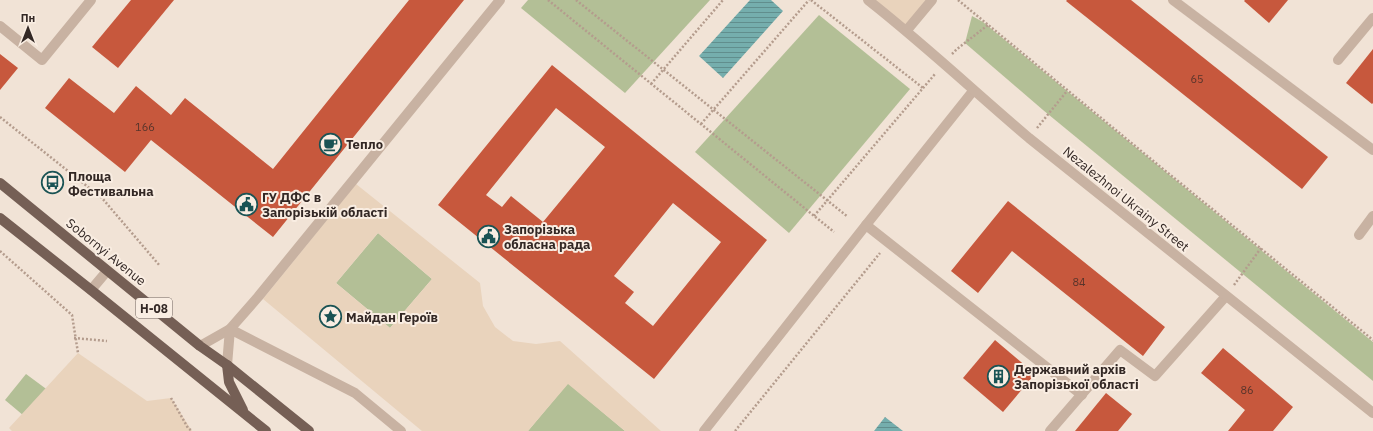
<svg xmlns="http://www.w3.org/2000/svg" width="1373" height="431" font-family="'IBM Plex Sans',sans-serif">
  <defs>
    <pattern id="water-rules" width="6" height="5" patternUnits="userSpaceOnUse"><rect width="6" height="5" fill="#75aead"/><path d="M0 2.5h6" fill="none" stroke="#618e8d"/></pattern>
  </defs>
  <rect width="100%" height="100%" fill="#f1e3d6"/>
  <g fill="#b3bf96">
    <polygon points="528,0 710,0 625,93 521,8"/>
    <polygon points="819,15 910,89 789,233 695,152"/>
    <polygon points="972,16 983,22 1373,342 1373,381 1043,110 965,43"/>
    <polygon points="378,233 432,279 390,328 336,283"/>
    <polygon points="26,374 103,431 42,431 5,400"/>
    <polygon points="568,383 625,431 528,431"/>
  </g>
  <g fill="#e9d3bc" fill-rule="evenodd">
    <polygon points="868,0 932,0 907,30"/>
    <path d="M 356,184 L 480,283 L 483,306 L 495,327 L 513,341 L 536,344 L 560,341 L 661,431 L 625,431 L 568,384 L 528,431 L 422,431 L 263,299 ZM 378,233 L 432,279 L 390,328 L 336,283 Z"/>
    <polygon points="78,353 147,401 171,398 192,431 12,431 9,428"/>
  </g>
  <g fill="url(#water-rules)">
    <polygon points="750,0 771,0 783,11 723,78 699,56"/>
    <polygon points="885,417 903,431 874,431"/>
  </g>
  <g fill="#c7583d" fill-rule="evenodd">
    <polygon points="131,0 174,0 118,68 92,47"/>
    <polygon points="409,0 464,0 273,237 151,140 125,172 45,108 69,78 114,113 136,86 171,115 185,98 273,169"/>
    <polygon points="1067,0 1131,0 1328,157 1302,189 1066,1"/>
    <polygon points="1245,0 1288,0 1269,23 1244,1"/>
    <polygon points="1373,49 1373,103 1372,104 1346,83"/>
    <polygon points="0,54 18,68 0,90"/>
    <path d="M 552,65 L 767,240 L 654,379 L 438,205 ZM 556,108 L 605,147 L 543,222 L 511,196 L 502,207 L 486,195 ZM 673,203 L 721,242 L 653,326 L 625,303 L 634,292 L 614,276 Z"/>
    <polygon points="1008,201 1165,327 1143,356 1012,251 978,293 951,271"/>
    <polygon points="995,340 1035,374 1003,412 963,378"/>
    <polygon points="1223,348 1293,407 1273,431 1228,431 1245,410 1201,373"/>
    <polygon points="1106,393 1132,414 1118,431 1075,431"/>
  </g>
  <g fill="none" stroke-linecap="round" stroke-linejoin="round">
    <g stroke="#b49c8d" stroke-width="2.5" stroke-dasharray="2 2" stroke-linecap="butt">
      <polyline points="548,0 834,232"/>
      <polyline points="576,0 848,217"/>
      <polyline points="811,0 923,88"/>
      <polyline points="958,0 1157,164 1373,340"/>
      <polyline points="952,54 957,49 988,25"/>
      <polyline points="651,84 723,0"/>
      <polyline points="0,117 102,198 160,266"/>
      <polyline points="701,124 809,0"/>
      <polyline points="1037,128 1067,91"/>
      <polyline points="814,216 935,74"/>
      <polyline points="0,251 72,315 78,353"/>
      <polyline points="1234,285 1261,248"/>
      <polyline points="74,338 107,341"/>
      <polyline points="171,398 188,428 192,431"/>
      <polyline points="735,431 880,253"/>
    </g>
    <g stroke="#c8b2a2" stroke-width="10">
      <polyline points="1173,0 1373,150"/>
      <polyline points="0,26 42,60 91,0"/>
      <polyline points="1338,60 1373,18"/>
      <polyline points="866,225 1082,395"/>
      <polyline points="1359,235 1373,216"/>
      <polyline points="91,290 107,271"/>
      <polyline points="200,346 230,329 258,297 500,0"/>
      <polyline points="227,365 230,329 355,393 401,431"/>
      <polyline points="704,431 866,225 973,91"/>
      <polyline points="1050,431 1120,350 1155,376 1226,296"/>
    </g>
    <g stroke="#c8b2a2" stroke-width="10">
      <path d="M 868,0 C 924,44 975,92 1029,138 L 1373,413"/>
      <polyline points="907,30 932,0"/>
    </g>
    <g stroke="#755f55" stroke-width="10">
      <polyline points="0,183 200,346 227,365 309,431"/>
      <polyline points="0,218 91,290 266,431"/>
      <polyline points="227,365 229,382 243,410"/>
    </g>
  </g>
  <defs>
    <symbol id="cafe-ring" viewBox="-11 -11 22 22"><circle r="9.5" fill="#f9ede2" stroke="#1a5354" stroke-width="1.5"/><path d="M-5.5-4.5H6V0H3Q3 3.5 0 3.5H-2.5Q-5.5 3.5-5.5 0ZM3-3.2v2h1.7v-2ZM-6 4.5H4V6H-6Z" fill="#1a5354"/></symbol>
    <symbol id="bus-ring" viewBox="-11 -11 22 22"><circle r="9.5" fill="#f9ede2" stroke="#1a5354" stroke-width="1.5"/><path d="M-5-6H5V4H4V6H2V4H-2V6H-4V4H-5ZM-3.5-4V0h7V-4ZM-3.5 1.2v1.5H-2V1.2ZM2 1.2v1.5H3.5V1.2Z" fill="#1a5354"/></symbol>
    <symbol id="civic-ring" viewBox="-11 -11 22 22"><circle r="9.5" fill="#f9ede2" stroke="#1a5354" stroke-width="1.5"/><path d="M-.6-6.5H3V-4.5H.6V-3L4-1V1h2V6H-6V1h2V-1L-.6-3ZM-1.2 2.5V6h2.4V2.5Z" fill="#1a5354"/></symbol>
    <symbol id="sight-ring" viewBox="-11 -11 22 22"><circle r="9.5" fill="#f9ede2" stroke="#1a5354" stroke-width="1.5"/><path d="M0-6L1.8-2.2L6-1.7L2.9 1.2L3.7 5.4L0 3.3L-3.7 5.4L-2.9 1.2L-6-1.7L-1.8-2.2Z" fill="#1a5354"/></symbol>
    <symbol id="building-ring" viewBox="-11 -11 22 22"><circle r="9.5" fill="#f9ede2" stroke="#1a5354" stroke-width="1.5"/><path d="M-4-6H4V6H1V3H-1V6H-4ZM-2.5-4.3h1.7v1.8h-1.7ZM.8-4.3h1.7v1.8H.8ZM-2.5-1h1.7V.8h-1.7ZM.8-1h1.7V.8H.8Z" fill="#1a5354"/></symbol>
  </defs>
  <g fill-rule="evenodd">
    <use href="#cafe-ring" x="318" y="132" width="25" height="25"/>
    <use href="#bus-ring" x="40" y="170" width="25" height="25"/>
    <use href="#civic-ring" x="234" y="192" width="25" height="25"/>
    <use href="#civic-ring" x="476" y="224" width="25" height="25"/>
    <use href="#sight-ring" x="318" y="304" width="25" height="25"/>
    <use href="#building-ring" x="986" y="364" width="25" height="25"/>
  </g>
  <g text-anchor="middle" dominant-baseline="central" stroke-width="4" stroke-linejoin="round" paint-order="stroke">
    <g font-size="11" fill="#58342b">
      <text x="1197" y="79">65</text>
      <text x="145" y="127">166</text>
      <text x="1079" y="282">84</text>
      <text x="1247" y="390">86</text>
    </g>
    <rect fill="#f9ede2" stroke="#6e635e" stroke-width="1" x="136" y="298" width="36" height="20" rx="3"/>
    <g font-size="12" font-weight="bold" fill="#332825">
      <text x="154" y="308">Н-08</text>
    </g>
    <g font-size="13" font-weight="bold" fill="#332825" stroke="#f9ede2" text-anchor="start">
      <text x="346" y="144">Тепло</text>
      <text x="68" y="176">Площа<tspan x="68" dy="15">Фестивальна</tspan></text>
      <text x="262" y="197">ГУ ДФС в<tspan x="262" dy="15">Запорізькій області</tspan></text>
      <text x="504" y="229">Запорізька<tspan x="504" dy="15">обласна рада</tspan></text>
      <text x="346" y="317">Майдан Героїв</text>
      <text x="1014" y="369">Державний архів<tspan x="1014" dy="15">Запорізької області</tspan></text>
    </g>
    <g font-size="13" fill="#332825" stroke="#f9ede2">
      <text transform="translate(1126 199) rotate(39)">Nezalezhnoi Ukrainy Street</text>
      <text transform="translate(106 252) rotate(39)">Sobornyi Avenue</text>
    </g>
  </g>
  <g transform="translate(28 28)" stroke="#f9ede2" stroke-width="3" paint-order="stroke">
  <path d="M0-3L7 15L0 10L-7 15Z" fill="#332825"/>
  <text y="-6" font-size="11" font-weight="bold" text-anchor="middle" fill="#332825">Пн</text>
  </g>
</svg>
